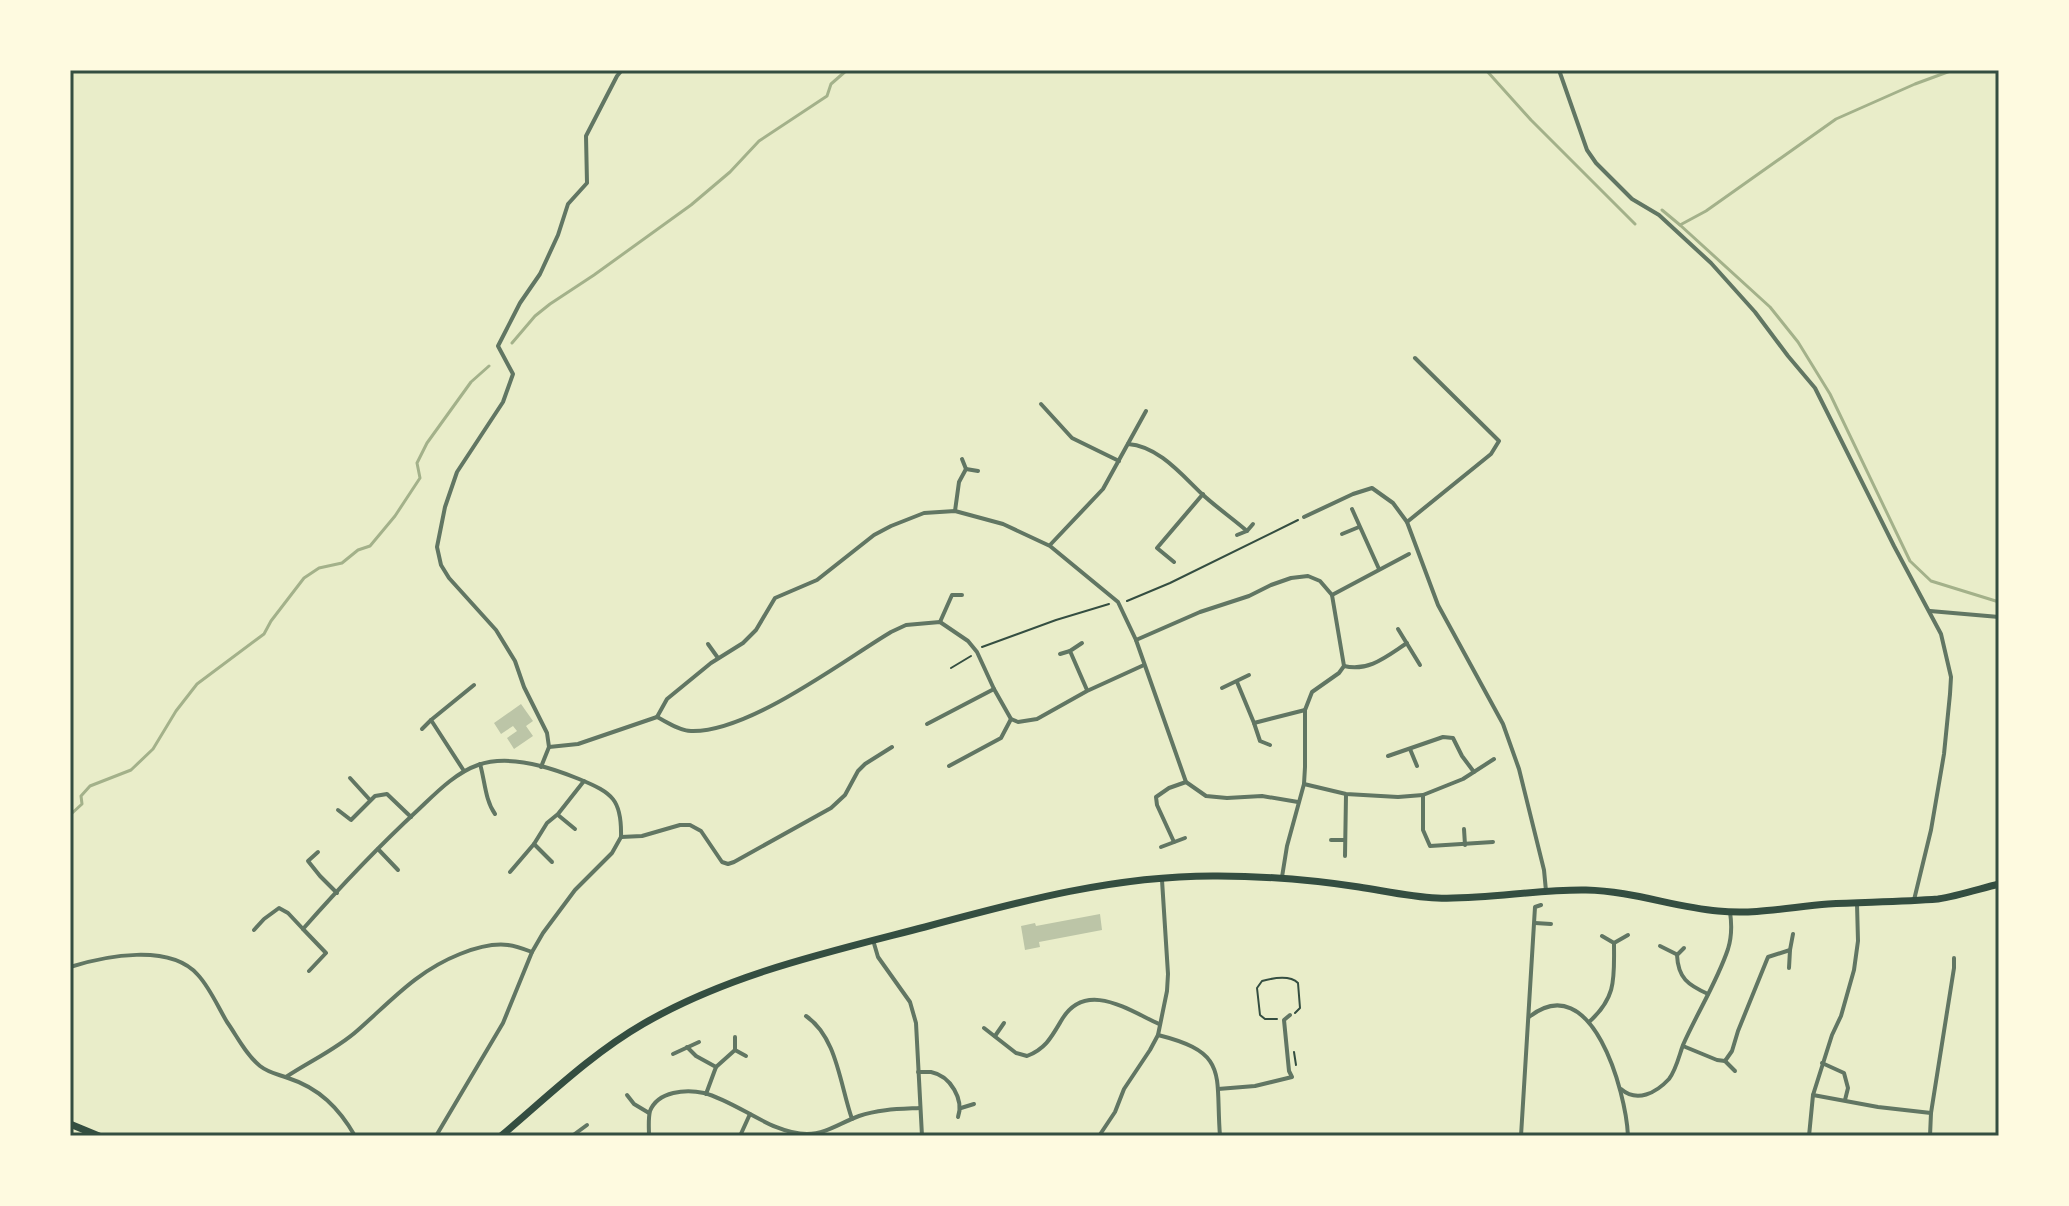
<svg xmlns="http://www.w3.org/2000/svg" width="2069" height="1206" font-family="'Noto Serif',serif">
  <rect width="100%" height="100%" fill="#e9edc9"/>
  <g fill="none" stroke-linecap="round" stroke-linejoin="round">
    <g stroke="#a3b18a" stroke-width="3">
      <polyline points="1486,70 1531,120 1635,224"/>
      <polyline points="1662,210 1680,225 1706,211 1836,119 1915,84 1953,70"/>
      <polyline points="1680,225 1770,307 1798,342 1830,394 1910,561 1931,581 1999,602"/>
      <polyline points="512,343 535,316 550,304 594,275 691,205 730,172 759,141 827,96 831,84 847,70"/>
      <polyline points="70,815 82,804 81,796 90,786 131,770 153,749 176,711 197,684 264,634 271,621 304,578 319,568 342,563 358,550 370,546 395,516 420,478 417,463 427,443 471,382 489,366"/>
    </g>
  </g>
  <g fill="#bcc5a7">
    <polygon points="521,704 533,721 526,726 533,736 514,749 507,738 517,731 513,726 501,734 494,723"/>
    <polygon points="1100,914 1102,930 1039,942 1040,947 1025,950 1021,926 1035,923 1036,926"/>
  </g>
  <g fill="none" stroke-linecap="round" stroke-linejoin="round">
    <g stroke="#344e41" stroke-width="2">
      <polyline points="1127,601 1170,583 1298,520"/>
      <polyline points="982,647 1056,620 1109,604"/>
      <polyline points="951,668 971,656"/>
      <path d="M 1277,1019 L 1265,1019 L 1260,1015 L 1257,988 L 1262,981 C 1273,978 1290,975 1298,983 L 1300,1008 L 1295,1013"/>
      <polyline points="1294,1052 1296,1065"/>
    </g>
    <g stroke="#617663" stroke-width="4">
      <polyline points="1559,70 1587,150 1596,163 1632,199 1659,215 1711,263 1755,312 1788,356 1815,388 1894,546 1941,634 1951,677 1950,694 1944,754 1931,830 1914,900"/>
      <polyline points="1041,404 1072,438 1119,461"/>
      <path d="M 1128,444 C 1158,446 1181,474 1202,494 C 1216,507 1232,518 1247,531"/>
      <polyline points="962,459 966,469"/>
      <polyline points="1352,509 1379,569"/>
      <polyline points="955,511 959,482 966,469 978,471"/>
      <polyline points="1304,517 1353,494 1372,488 1393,503 1407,522 1438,605 1503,724 1519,769 1544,870 1546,891"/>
      <polyline points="1407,522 1491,454 1499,441 1415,358"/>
      <polyline points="1342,534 1359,527"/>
      <polyline points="1237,535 1247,531 1253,524"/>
      <polyline points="1050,545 1103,489 1146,411"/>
      <polyline points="1174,562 1157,548 1203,494"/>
      <polyline points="1332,595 1409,554"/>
      <polyline points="1930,611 1999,617"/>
      <polyline points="940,622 952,595 962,595"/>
      <polyline points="1398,629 1420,665"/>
      <polyline points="1136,640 1200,612 1249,596 1271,585 1291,578 1308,576 1320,581 1332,595 1344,666 1339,673 1312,692 1305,710 1305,767 1304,784 1287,846 1282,877"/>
      <polyline points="1082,643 1070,651 1087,690"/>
      <polyline points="708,644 718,658"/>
      <polyline points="1060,654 1070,651"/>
      <path d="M 1344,666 C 1369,672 1387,656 1407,643"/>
      <polyline points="1237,682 1254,723 1260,741 1270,745"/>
      <polyline points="1222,688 1249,675"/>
      <path d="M 657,717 C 667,722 680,731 691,731 C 748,733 841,662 891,632 L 906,625 L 940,622 L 968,641 L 977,652 L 994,689 L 1011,719 L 1018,722 L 1037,719 L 1087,691 L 1144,665"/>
      <polyline points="1254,723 1305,710"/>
      <polyline points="927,724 994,689"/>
      <polyline points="422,729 431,720"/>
      <polyline points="549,747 578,744 657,717 667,699 711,663 743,643 756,630 775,598 817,580 874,535 891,526 924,513 955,511 1003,524 1050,546 1118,602 1136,640 1186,782 1206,796 1227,798 1262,796 1298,802"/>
      <polyline points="1410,749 1417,766"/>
      <polyline points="1388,756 1443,737 1453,738 1462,756 1474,772"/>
      <path d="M 480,764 C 485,781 485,800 495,814"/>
      <polyline points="949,766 1001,738 1011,719"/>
      <polyline points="541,767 549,747 547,733 524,687 515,661 496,630 449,578 441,565 437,547 445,507 457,472 503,402 513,374 498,346 520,303 540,274 558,235 568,204 587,183 586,136 617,76 622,70"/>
      <polyline points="464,771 431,720 474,685"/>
      <polyline points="350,778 370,800"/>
      <polyline points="1304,784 1346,794 1398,797 1423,795 1463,779 1494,759"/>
      <polyline points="1423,796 1423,830 1430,846 1493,842"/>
      <polyline points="338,810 351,820 375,796 387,794 411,817"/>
      <polyline points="558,815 575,829"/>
      <polyline points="1464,829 1465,845"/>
      <polyline points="621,837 642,836 680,825 690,825 701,831 722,862 728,864 734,862 831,808 845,795 858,771 865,764 892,747"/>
      <polyline points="1331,840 1345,840"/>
      <polyline points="1174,842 1157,805 1156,797 1169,788 1186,782"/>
      <polyline points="534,844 552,862"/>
      <polyline points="1161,847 1185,838"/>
      <polyline points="378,849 398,870"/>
      <polyline points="318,852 308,861 320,876 337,893"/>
      <polyline points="1345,856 1346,795"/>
      <polyline points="510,872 534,844 547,823 558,814 584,781"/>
      <polyline points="1535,923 1551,924"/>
      <polyline points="254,930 264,919 279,908 288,913 303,929"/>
      <polyline points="873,940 878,957 910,1002 916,1023 922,1136"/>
      <polyline points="1614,943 1628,935"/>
      <polyline points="1660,946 1676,954"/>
      <path d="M 1684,948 L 1677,955 C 1678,978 1688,985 1708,994"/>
      <path d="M 70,967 C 105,956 170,943 198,975 C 210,988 218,1007 227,1022 C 237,1036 246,1055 260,1066 C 269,1073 277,1074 288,1078 C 319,1088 339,1108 355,1136"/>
      <polyline points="1789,968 1790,950"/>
      <path d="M 309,971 L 326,953 L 303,929 C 340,887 378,847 419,809 C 436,793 455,773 478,765 C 509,754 550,767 579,779 C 613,793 622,800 621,837"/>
      <path d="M 806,1016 C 837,1037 840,1085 852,1119"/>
      <path d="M 1529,1017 C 1592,967 1626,1092 1628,1136"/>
      <path d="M 1589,1022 C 1617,997 1614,978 1614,943 L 1602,936"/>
      <path d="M 984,1028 L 1016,1053 L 1027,1056 C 1045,1049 1051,1038 1061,1021 C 1085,979 1128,1010 1159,1024"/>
      <path d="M 1158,1035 C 1230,1053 1215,1074 1220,1136"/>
      <polyline points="995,1036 1004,1023"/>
      <polyline points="1683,1046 1717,1060 1725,1061 1732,1051 1738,1031 1768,957 1790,950 1793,934"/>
      <polyline points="687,1047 696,1056 716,1067 706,1094"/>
      <polyline points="735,1050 746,1056"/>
      <polyline points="673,1054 699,1042"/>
      <polyline points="1725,1061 1735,1071"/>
      <polyline points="1822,1063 1844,1073 1848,1088 1845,1100"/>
      <polyline points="716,1067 735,1050 735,1037"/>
      <path d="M 918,1072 C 923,1072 927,1072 931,1072 C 951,1076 964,1100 958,1117"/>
      <path d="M 286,1077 C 310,1061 337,1049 358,1030 C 392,1000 417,971 460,954 C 475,948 492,943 508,945 C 516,946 524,949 532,952"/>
      <polyline points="1218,1089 1255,1086 1292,1077 1289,1071 1284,1020 1290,1015"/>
      <path d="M 1621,1089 C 1637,1103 1656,1093 1669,1079 C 1676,1070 1679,1056 1683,1045 C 1697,1013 1717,982 1728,949 C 1732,936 1732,925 1730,912"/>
      <polyline points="627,1095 634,1104 649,1113"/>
      <polyline points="1813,1095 1878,1107 1931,1113"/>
      <polyline points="961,1108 974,1104"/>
      <polyline points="436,1136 503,1023 532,952 543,933 575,890 612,853 621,837"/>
      <polyline points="572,1136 587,1125"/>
      <path d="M 649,1136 C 649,1128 648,1119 650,1111 C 658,1091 686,1089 704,1093 C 738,1102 772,1134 807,1134 C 826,1134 842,1122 859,1116 C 879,1109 900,1109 920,1108"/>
      <polyline points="740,1136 750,1114"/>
      <polyline points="1099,1136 1115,1112 1124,1089 1150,1050 1158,1035 1167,991 1168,974 1162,880"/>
      <polyline points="1521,1136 1535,907 1541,905"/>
      <polyline points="1809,1136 1813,1095 1832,1035 1841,1016 1854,970 1858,941 1857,904"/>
      <polyline points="1930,1136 1931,1113 1954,968 1954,958"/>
    </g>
    <g stroke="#344e41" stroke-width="7">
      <polyline points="70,1124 99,1136"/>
      <path d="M 501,1136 C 546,1098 591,1054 643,1024 C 729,974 829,952 925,927 C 1021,901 1117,875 1218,876 C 1265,876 1313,880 1359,887 C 1385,891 1410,897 1437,898 C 1487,900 1536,889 1586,890 C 1632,891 1674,907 1718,911 C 1755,915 1791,907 1828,904 C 1864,902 1901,902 1938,899 C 1958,896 1979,889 1999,884"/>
    </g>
  </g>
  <rect width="2069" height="1206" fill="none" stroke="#fefae0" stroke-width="144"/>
  <rect x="72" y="72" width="1925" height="1062" fill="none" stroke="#344e41" stroke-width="3"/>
</svg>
